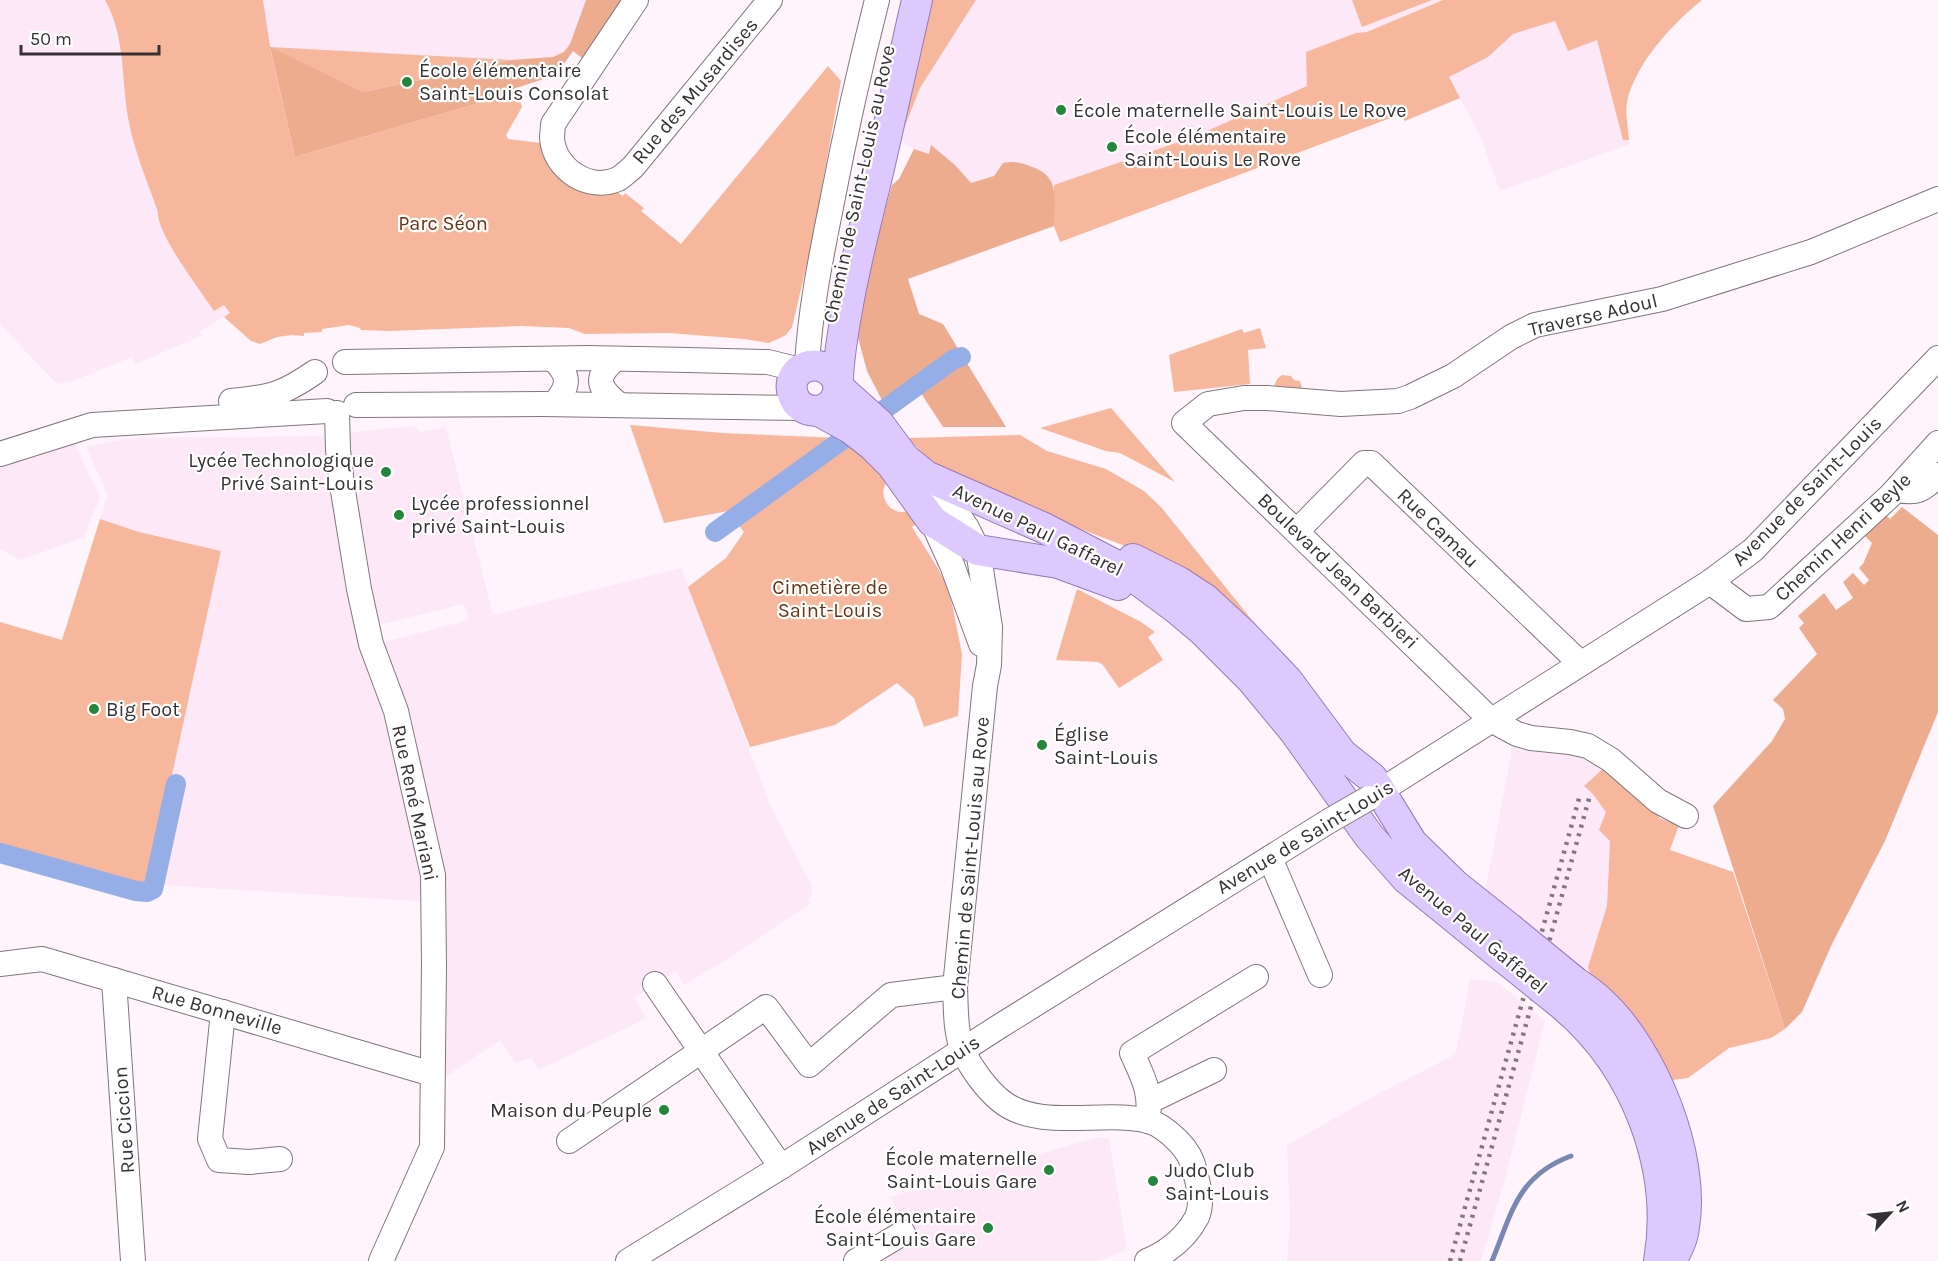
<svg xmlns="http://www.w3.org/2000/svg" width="1938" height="1261" font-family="Karla,sans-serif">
  <rect width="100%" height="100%" fill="#fff4fb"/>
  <g fill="#fce8f7">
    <polygon points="0,0 105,0 112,14 119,45 128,122 158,212 157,220 215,310 223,304 230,313 200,331 202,335 136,364 132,357 75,380 57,384 0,324"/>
    <polygon points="263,0 622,0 582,58 573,51 556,75 516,88 489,100 281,97 268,40"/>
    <polygon points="976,0 1466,0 1449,76 1488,57 1513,34 1555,21 1597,40 1623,139 1629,140 1630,144 1500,191 1481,138 1460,98 1404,121 1401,114 1060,242 1053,226 862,294 892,185 899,179 914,149 899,141 920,88"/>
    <polygon points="413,426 420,432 446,427 493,615 681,568 771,807 812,886 812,893 808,900 811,903 729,958 684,985 676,971 634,998 646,1017 635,1024 538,1070 531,1058 515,1063 500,1040 442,1079 438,879 377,644 469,620 464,604 374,626 349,475 349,434 352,432"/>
    <polygon points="324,436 352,598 383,700 430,902 162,885 148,883 221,551 139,532 100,519 108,495 86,447 131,438"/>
    <polygon points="73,440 100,497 83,538 20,560 0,549 0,465"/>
    <polygon points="1538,744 1608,764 1584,786 1592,793 1606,812 1610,841 1607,906 1588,967 1594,986 1484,898 1513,745"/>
    <polygon points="1470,979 1497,982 1545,1021 1506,1175 1481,1261 1287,1261 1290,1221 1287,1145 1378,1094 1456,1054"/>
    <polygon points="1095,1138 1109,1138 1127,1250 1097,1261 876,1261 914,1238 890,1197"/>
  </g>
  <g fill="#f7b79c">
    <path d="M 105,0 L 263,0 L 270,47 L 511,60 L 363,92 L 270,48 L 295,157 L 489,100 L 516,88 L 522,107 L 506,135 L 508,139 L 541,143 C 551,179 580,202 617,192 L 623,196 L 625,193 L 644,208 L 641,211 L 681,244 L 828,66 L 841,81 L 811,247 L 792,327 L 786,335 L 769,343 L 744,339 L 669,333 L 585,334 L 569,328 L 521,326 L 389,331 L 361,330 L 360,328 L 349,325 L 322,329 L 322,332 L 304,333 L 304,336 L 292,335 L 277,337 L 260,344 L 251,341 L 224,317 L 230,313 L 224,305 L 214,311 C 201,291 156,233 158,212 C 148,183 135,153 129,123 C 121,83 126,37 105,0 Z"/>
    <polygon points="928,0 976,0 920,88 899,141"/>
    <polygon points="1352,0 1432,0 1362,27"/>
    <path d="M 1443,0 L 1702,0 C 1672,24 1635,64 1627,102 C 1625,113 1628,128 1629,140 L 1623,140 L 1597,40 L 1568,51 L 1555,21 L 1513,34 L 1488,57 L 1449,77 L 1460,98 L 1405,121 L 1401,114 L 1060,242 L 1054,226 L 1054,185 L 1196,136 L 1307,86 L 1306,52 L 1356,33 L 1367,32 Z"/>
    <polygon points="1260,328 1266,348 1248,350 1250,384 1174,392 1169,355 1242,329 1244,333"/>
    <polygon points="1282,375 1291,376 1294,380 1300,381 1302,388 1274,386 1277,379"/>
    <polygon points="1111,408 1175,482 1120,453 1106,451 1040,428"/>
    <path d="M 630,425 L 723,433 L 840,438 L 853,440 L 888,481 C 876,493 889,517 908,511 L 916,524 L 912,527 L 934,562 L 946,583 L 952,604 L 962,654 L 958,716 L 924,727 L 914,698 L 897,683 L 835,725 L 750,747 L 688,587 L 726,558 L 744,532 L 728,511 L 664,523 Z"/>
    <polygon points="1020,435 1047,451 1106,469 1144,491 1161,507 1272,645 1167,562 1015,504 941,468 928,459 908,438"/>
    <polygon points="100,519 139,532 221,551 147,889 65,869 0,848 0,622 62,640"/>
    <polygon points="1077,589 1141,622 1155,632 1148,637 1163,660 1119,688 1103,665 1098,662 1056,660"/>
    <polygon points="1608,764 1661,812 1659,818 1679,825 1670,850 1733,872 1785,1029 1771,1038 1729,1048 1688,1078 1665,1081 1594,986 1588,967 1607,906 1610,841 1599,830 1606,812 1592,793 1584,786"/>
  </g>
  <g fill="#eeac8f">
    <polygon points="586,0 622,0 582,58 573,51 556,75 516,88 489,100 295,157 270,47 363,92 511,60 553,57 564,52 570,44"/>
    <path d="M 931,145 L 955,165 L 971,183 L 994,176 L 1003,163 C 1012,161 1018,162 1027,165 C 1061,175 1054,195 1054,226 L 908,279 L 919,314 L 943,324 L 1006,427 L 943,427 L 915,384 L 885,406 L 867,371 L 857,334 L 862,294 L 892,185 L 899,179 L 914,149 L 929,154 Z"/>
    <polygon points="1902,507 1938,535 1938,712 1885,841 1832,944 1802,1012 1785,1029 1713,806 1772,741 1785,719 1783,709 1773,700 1817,654 1799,628 1804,623 1798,616 1824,593 1836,610 1853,598 1843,582 1853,573 1864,585 1869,580 1859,568 1863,564 1872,543 1862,533 1883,512 1890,519"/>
  </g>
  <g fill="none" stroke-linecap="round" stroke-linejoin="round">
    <path stroke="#7988b2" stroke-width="5" d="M 1492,1261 C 1512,1213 1517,1176 1571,1156"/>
    <g stroke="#96aee8" stroke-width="20">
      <polyline points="715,532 954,359 961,357"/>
      <polyline points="0,853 136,891 147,892 153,889 154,885 176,784"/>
    </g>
    <defs>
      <g id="minor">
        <path d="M 636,0 L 553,124 C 553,128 552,134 552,138 C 554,169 589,192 618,179 C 623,176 628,171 633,167 L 770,0"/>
        <path d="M 553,359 C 571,376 569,387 554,404"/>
        <path d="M 615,359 C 594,378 598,387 618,404"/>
        <polyline points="345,362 587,358 688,360 768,362 800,370"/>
        <path d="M 807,366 C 810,310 821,257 832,202 C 845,134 860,67 877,0"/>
        <path d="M 231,401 C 271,397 282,395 315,372"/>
        <polyline points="356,405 542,404 802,408"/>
        <polyline points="337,413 338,450 342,485 359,589 371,644 396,711 433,875 434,965 432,1147 381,1261"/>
        <polyline points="0,454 92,425 327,411"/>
        <path d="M 930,480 L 949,501 L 967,528 L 978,550 L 990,627 L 989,665 L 985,686 L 955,987 C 956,1007 955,1032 963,1051 C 971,1068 986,1089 1001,1101 C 1034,1128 1091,1114 1130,1118 C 1136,1119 1143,1119 1148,1121 C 1159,1124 1170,1133 1178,1141 C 1187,1150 1193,1161 1195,1172 C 1199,1187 1203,1203 1197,1217 C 1186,1238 1168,1252 1147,1261"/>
        <path d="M 1897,490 C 1919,494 1922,490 1938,475"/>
        <polyline points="932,521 952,565 981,644"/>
        <polyline points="1297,531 1364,463 1371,463 1580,663"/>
        <polyline points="1710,582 1746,609 1769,607 1891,495 1938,443"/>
        <polyline points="1369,798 1710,582 1753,550 1938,358"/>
        <polyline points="1686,816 1658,801 1611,760 1588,746 1570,742 1531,738 1517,734 1491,720 1184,423 1208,404 1244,398 1267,398 1341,404 1398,401 1410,397 1453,376 1511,337 1535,325 1662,299 1811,252 1938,199"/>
        <polyline points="1270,858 1320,975"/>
        <polyline points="0,964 42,959 432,1074"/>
        <polyline points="114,980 133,1261"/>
        <polyline points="655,984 781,1167"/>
        <polyline points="223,1012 210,1139 219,1160 249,1162 280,1159"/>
        <polyline points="1150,1101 1214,1070"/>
        <path d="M 1148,1121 C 1151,1090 1144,1080 1132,1053 L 1256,977"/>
        <polyline points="569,1141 766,1007 809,1065 891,995 955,987"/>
        <polyline points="628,1261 781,1167 1000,1026 1329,821"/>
        <polyline points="856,1261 903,1233"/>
      </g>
      <g id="major">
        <path d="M 837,380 C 822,353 784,367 793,395 C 800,416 830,416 837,395 C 840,389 837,384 838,378 C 839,355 843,332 847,310 C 855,262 868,215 879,168 C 892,112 904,56 917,0"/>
        <polyline points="839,388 879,424 905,459 926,476 1044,528 1123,569 1177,609 1202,630 1252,680 1295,732 1369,836 1406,878 1503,957"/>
        <polyline points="819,411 850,428 872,445 892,465 932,521 978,550 1058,563 1118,585"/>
        <polyline points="1133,559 1179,582 1205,599 1243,634 1287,680 1342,754 1372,778 1412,843 1455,885 1509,928"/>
        <path d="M 1575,982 C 1584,988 1593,994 1601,1002 C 1653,1050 1696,1156 1684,1227 C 1683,1239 1677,1250 1671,1261"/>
        <path d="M 1565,1007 C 1636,1068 1675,1168 1659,1261"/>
      </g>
    </defs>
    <use href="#minor" stroke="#81767e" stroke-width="26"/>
    <use href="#major" stroke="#947cb6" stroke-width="32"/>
    <use href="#minor" stroke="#fff" stroke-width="24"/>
    <use href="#major" stroke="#ddc9fd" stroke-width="30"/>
    <g stroke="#7f787d" stroke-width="4.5" stroke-dasharray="3 6" stroke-linecap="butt">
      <polyline points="1450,1261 1580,795"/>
      <polyline points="1460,1261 1590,795"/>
    </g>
    <defs>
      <polyline id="minor-bridge" points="1329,821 1369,798"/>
      <g id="major-bridge">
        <polyline points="1509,928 1575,982"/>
        <polyline points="1503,957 1565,1007"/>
      </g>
    </defs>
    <use href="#minor-bridge" stroke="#81767e" stroke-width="26" stroke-linecap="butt"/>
    <use href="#major-bridge" stroke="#947cb6" stroke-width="32" stroke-linecap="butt"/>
    <use href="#minor-bridge" stroke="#fff" stroke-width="24"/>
    <use href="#major-bridge" stroke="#ddc9fd" stroke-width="30"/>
  </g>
  <g fill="#24863a" stroke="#fff" stroke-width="2">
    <circle cx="407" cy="82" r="6"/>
    <circle cx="1061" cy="110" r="6"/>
    <circle cx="1112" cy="147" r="6"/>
    <circle cx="386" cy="472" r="6"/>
    <circle cx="399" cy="515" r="6"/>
    <circle cx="94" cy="709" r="6"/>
    <circle cx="1042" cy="745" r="6"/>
    <circle cx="664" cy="1110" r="6"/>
    <circle cx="1049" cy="1170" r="6"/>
    <circle cx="1153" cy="1181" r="6"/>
    <circle cx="988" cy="1228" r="6"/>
  </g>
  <g text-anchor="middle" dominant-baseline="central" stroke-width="4.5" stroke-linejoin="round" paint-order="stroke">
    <g font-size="20" fill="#363135" stroke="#fff" text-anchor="start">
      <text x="419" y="70">École élémentaire<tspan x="419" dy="23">Saint-Louis Consolat</tspan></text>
      <text x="1073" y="110">École maternelle Saint-Louis Le Rove</text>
      <text x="1124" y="136">École élémentaire<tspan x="1124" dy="23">Saint-Louis Le Rove</tspan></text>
      <text x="374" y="460" text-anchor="end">Lycée Technologique<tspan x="374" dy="23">Privé Saint-Louis</tspan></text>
      <text x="411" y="503">Lycée professionnel<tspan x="411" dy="23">privé Saint-Louis</tspan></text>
      <text x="106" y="709">Big Foot</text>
      <text x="1054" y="734">Église<tspan x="1054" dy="23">Saint-Louis</tspan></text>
      <text x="652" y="1110" text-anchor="end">Maison du Peuple</text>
      <text x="1037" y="1158" text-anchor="end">École maternelle<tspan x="1037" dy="23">Saint-Louis Gare</tspan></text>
      <text x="1165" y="1170">Judo Club<tspan x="1165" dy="23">Saint-Louis</tspan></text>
      <text x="976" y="1216" text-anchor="end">École élémentaire<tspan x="976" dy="23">Saint-Louis Gare</tspan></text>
    </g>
    <g font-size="20" fill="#363135" stroke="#fff">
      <text transform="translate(695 91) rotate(-50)">Rue des Musardises</text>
      <text transform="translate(859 184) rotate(-78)">Chemin de Saint-Louis au Rove</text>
      <text transform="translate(1593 315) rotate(-13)">Traverse Adoul</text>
      <text transform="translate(1807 491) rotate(-45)">Avenue de Saint-Louis</text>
      <text transform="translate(1438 528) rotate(44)">Rue Camau</text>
      <text transform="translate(1038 530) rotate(26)">Avenue Paul Gaffarel</text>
      <text transform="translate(1843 537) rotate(-43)">Chemin Henri Beyle</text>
      <text transform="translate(1338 571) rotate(44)">Boulevard Jean Barbieri</text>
      <text transform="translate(415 803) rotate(78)">Rue René Mariani</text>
      <text transform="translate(1305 837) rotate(-31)">Avenue de Saint-Louis</text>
      <text transform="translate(970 858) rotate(-85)">Chemin de Saint-Louis au Rove</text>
      <text transform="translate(1473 930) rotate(40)">Avenue Paul Gaffarel</text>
      <text transform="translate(217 1010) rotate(16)">Rue Bonneville</text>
      <text transform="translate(893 1095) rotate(-33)">Avenue de Saint-Louis</text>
      <text transform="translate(124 1120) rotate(-94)">Rue Ciccion</text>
    </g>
    <g font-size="20" fill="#6d3114" stroke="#fff">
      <text x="443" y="223">Parc Séon</text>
      <text x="830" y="587">Cimetière de<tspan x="830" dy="23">Saint-Louis</tspan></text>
    </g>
  </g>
  <g transform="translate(1890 1213) rotate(63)" stroke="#ffffff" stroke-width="4.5" paint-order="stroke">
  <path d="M0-4.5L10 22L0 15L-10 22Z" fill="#363135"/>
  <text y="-9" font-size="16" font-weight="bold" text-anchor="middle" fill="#363135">N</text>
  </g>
  <path d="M21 45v9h138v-9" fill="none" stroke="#363135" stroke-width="3"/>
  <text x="30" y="45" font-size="18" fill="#363135" stroke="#ffffff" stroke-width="4.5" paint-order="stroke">50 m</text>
</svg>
